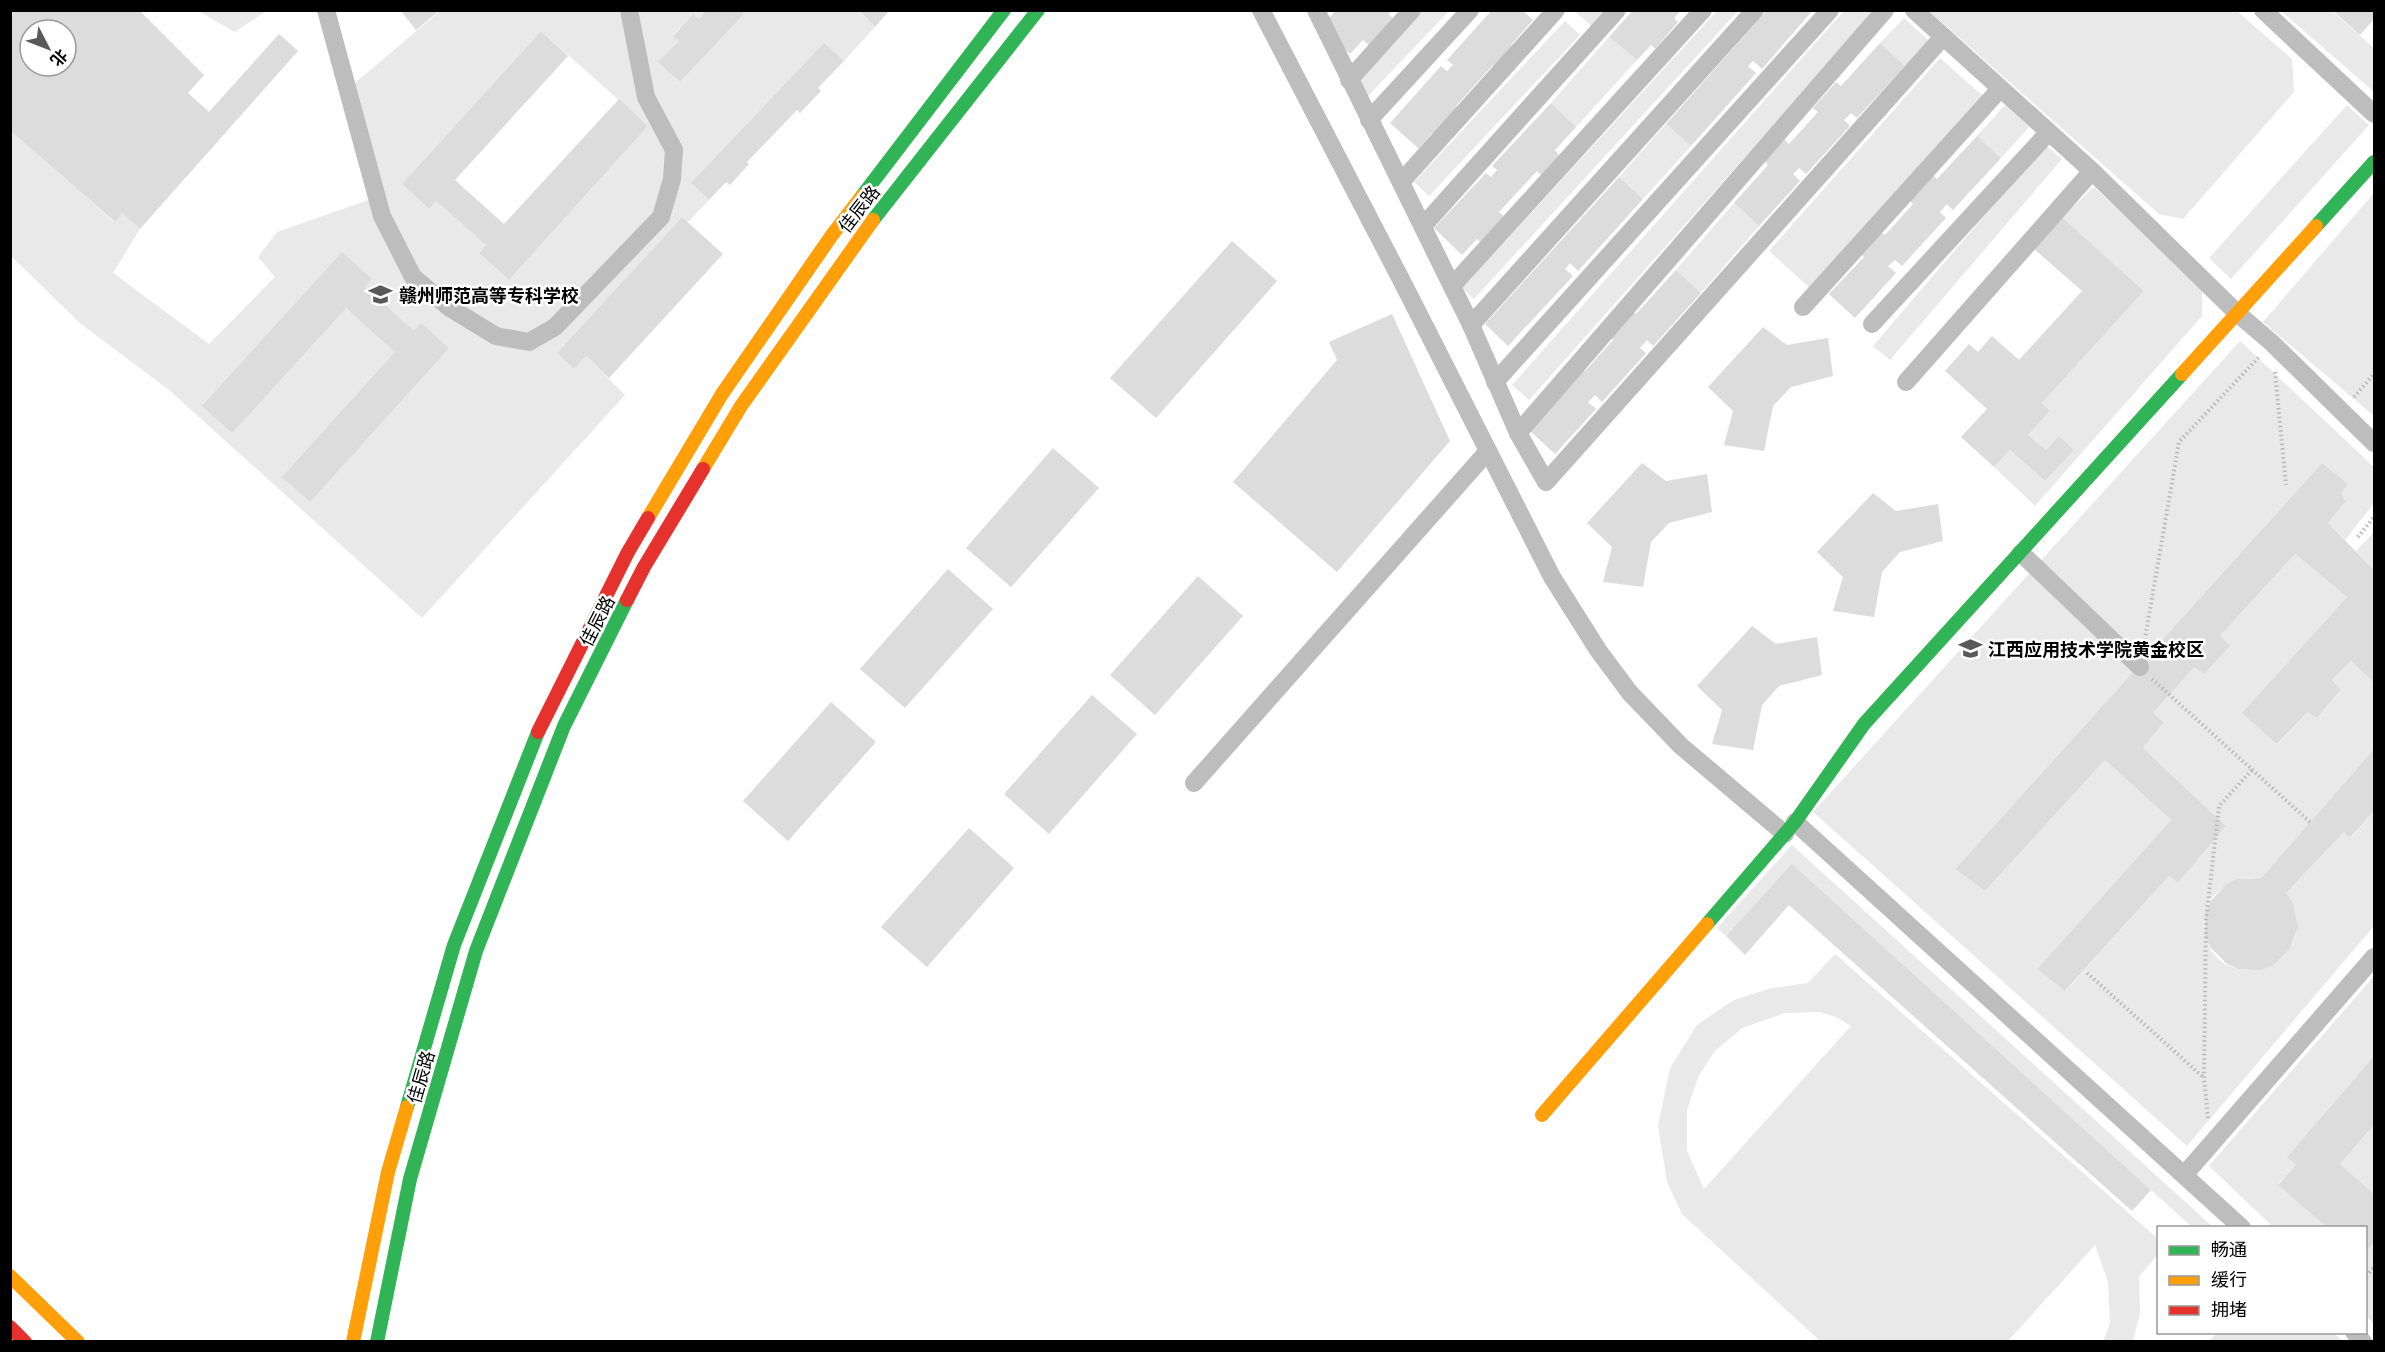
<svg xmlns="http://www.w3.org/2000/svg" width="2385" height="1352" font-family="'Archivo Narrow','Noto Sans SC',sans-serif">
  <rect width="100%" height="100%" fill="#fff"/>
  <g fill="#e9e9e9" fill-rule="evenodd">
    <polygon points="198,11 266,10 266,11 235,32"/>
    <path d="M 440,11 L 707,11 L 699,19 L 693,14 L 673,35 L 679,41 L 659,62 L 680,82 L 744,14 L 740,11 L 858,11 L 875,27 L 844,61 L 824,44 L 692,184 L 709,200 L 688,222 L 682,217 L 557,353 L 574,369 L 586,356 L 625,395 L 422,618 L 169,390 L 81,324 L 11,256 L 11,130 L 114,222 L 122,213 L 140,229 L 113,273 L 209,344 L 275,277 L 258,257 L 277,232 L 377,197 L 348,89 ZM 541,31 L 648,126 L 509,280 L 479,253 L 486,245 L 436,201 L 429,209 L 402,184 Z"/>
    <polygon points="1422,11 1449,11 1367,97 1359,80"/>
    <polygon points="1574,11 1605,11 1592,26"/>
    <polygon points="1717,11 1738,11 1474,299 1462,288"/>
    <polygon points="1844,11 1875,11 1529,400 1512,385"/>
    <polygon points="1929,11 2237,11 2292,59 2294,92 2183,219 2159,214"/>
    <polygon points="2281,11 2332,11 2374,48 2374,92"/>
    <polygon points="1904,18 1929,41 1905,66 1880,43"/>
    <polygon points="1565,21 1580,35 1429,196 1414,182"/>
    <polygon points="1609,37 1637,60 1576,127 1551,103"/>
    <polygon points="1940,58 1983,96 1811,289 1769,251"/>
    <polygon points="2005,105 2029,127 2001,158 1977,136"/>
    <polygon points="2347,105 2369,125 2231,279 2209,258"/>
    <polygon points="1666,124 1691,146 1643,199 1619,177"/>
    <polygon points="2045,145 2062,159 1890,360 1873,346"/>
    <polygon points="2094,187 2202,288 2202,316 2035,506 1994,467 2010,450 2045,481 2073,450 2059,436 2046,450 2028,435 2050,411 2042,403 2144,291 2062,217"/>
    <polygon points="2374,193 2374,416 2263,322"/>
    <polygon points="1734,203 1759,226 1701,293 1676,270"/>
    <path d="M 2240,341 L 2374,467 L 2374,503 L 2345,540 L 2328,523 L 2346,501 L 2341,494 L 2348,484 L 2322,463 L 1955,869 L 1985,891 L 2105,760 L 2171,820 L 2037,969 L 2066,991 L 2169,876 L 2178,883 L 2226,826 L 2143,748 L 2164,722 L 2153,713 L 2220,636 L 2295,554 L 2347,597 L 2243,713 L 2278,744 L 2308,712 L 2317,718 L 2341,691 L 2332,680 L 2351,661 L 2374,683 L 2374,749 L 2261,878 C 2242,876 2224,883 2212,898 C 2205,908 2203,921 2205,933 C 2217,1002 2332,965 2286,893 L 2344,832 L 2351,838 L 2374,811 L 2374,926 L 2187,1146 L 1813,812 Z"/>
    <polygon points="2374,532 2374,570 2356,551"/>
    <polygon points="1792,845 2213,1227 2192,1227 1792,865 1726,936 1717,928"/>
    <path d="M 1835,954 L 2158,1239 L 2158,1254 L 2139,1277 L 2140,1313 L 2133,1341 L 2103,1341 L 2110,1324 L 2108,1282 L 2095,1245 L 2008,1341 L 1820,1341 L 1682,1214 L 1667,1182 L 1658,1126 L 1670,1068 L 1697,1025 L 1734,1000 L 1772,988 L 1808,983 ZM 1819,1012 L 1836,1017 L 1851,1026 L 1704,1189 L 1687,1151 L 1687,1110 L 1698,1077 L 1715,1051 L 1742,1028 L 1785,1013 Z"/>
    <polygon points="2374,976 2374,1056 2288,1156 2296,1164 2278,1184 2328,1227 2273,1227 2209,1166"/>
    <polygon points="2374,1125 2374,1194 2340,1164"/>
    <polygon points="2374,1242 2374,1324 2366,1316 2366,1252"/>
    <polygon points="2217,1333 2333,1333 2343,1341 2209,1341"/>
  </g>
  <g fill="#dcdcdc" fill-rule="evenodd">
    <path d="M 10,10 L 139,10 L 204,75 L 188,93 L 209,112 L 279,34 L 298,51 L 140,229 L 122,213 L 115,222 L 10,130 ZM 30,30 L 66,30 L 66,66 L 30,66 Z"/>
    <polygon points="400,10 440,10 416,30"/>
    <polygon points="707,10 740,10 744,14 680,82 658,62 679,41 673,36 693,14 699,19"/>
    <polygon points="858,10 890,10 875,27"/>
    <polygon points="1336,10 1392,10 1389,14 1393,19 1369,45 1363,40 1350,54 1321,27"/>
    <polygon points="1492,10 1522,10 1533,20 1511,45 1515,49 1497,69 1493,65 1456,106 1460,110 1436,137 1432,133 1419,149 1390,123 1441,66 1447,71 1453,65 1447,60"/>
    <polygon points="1633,10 1681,10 1674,18 1678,22 1655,49 1651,45 1637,60 1609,37"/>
    <polygon points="1767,10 1813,10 1762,69 1753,61 1748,66 1756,73 1691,146 1666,124"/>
    <polygon points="2332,10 2374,10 2374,19 2360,35"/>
    <polygon points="541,31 568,56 455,180 504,224 619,99 648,126 509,280 479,253 486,245 436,201 429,209 402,184"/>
    <polygon points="824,43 844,61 818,88 821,91 800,113 797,110 747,162 749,164 730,185 726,182 709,200 691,183"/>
    <polygon points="1880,43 1905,66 1857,118 1851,113 1844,120 1850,126 1806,174 1799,168 1793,174 1800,181 1759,226 1734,203 1768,165 1764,161 1784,139 1789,144 1818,112 1813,108 1836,82 1841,86"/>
    <polygon points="1551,103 1576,127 1555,150 1559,155 1541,175 1537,171 1499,212 1504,216 1480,242 1477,239 1462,255 1434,228 1486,173 1491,177 1497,170 1492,166"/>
    <polygon points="1977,136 2001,158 1953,210 1947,204 1940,212 1946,218 1902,266 1895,260 1888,266 1896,273 1855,318 1829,294 1864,257 1859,252 1879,231 1885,235 1913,204 1909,200 1932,174 1937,179"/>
    <polygon points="1619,177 1643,199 1578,271 1570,263 1565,269 1573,276 1508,346 1485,324"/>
    <polygon points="682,217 723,254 609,378 586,356 574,369 557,353"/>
    <polygon points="2062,217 2144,291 2042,403 2050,411 2028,435 2046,450 2059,436 2074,450 2045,481 2010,450 1994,467 1961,437 1987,409 1945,371 1969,344 1978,352 1992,336 2019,360 2082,291 2033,248"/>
    <polygon points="1232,241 1277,281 1156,418 1110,378"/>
    <polygon points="342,252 372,279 365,287 414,331 421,323 449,348 310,502 282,477 395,352 346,308 232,433 202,406"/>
    <polygon points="1676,270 1701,293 1653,346 1647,340 1640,348 1646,353 1602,402 1595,395 1588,402 1596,409 1555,454 1529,430 1579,366 1585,371 1613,340 1609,336 1632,310 1636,314"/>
    <polygon points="1392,314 1450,441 1337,572 1233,482 1337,360 1329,342"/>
    <polygon points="1763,327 1787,345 1828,338 1833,376 1791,387 1773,406 1764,451 1724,445 1733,411 1708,387"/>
    <polygon points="1053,448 1099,488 1011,587 966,548"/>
    <polygon points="1642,463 1666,481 1707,474 1712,512 1669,523 1651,542 1643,587 1603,582 1612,547 1587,523"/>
    <polygon points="2322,463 2348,484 2341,494 2346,501 2328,523 2374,570 2374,683 2351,661 2332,680 2341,690 2317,718 2308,712 2277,744 2242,713 2347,597 2295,554 2220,636 2230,646 2204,674 2194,667 2153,713 2164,722 2143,748 2226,826 2178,883 2169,876 2065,991 2037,969 2171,820 2105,760 1985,891 1955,869"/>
    <polygon points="1873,493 1896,511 1938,504 1943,541 1900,552 1882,572 1874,617 1833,611 1843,577 1817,552"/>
    <polygon points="948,569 993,609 905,708 860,669"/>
    <polygon points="1198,576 1243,616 1155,715 1110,675"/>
    <polygon points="1752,626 1776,644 1817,637 1822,675 1779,686 1762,705 1753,750 1712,744 1722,710 1697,686"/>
    <polygon points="1092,695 1137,734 1049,834 1004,794"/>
    <polygon points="831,702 876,742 788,841 743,801"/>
    <polygon points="2374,749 2374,811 2350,838 2344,832 2286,893 2293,903 2298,927 2290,949 2273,965 2261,970 2238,969 2227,964 2210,947 2205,936 2205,913 2210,902 2226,884 2237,879 2261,878"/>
    <polygon points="969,828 1014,868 927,967 881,927"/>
    <polygon points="1792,864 2151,1190 2132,1211 1789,905 1745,955 1726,936"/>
    <polygon points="2374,1056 2374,1125 2340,1164 2374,1194 2374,1242 2366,1252 2366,1228 2328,1228 2278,1185 2296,1164 2287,1157"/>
  </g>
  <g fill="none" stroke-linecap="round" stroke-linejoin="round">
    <g stroke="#b8b8b8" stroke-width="4" stroke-dasharray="1.5 3" stroke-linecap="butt">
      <polyline points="2275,372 2286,485"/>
      <polyline points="2354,397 2374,374"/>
      <polyline points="2358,537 2374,517"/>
      <polyline points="2144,644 2179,442 2259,357"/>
      <polyline points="2152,679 2310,822"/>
      <polyline points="2087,973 2203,1077"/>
      <polyline points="2208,1118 2204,1078 2206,920 2219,806 2252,770"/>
      <polyline points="2366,1276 2374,1267"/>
    </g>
    <g stroke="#bdbdbd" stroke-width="18">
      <polyline points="326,10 382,216 413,277 450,308 496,336 529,342 555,327 661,217 672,179 674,150 646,97 629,10"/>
      <polyline points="1261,10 1408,293 1552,577 1598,650 1630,693 1681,746 1785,834"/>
      <polyline points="1316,10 1471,325 1518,433 1546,482 1942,38"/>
      <polyline points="1914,10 2092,171 2237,313 2272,343 2374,443"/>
      <polyline points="2263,10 2374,114"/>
      <polyline points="1349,80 1412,10"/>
      <polyline points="1369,120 1470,10"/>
      <polyline points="1401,182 1556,10"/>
      <polyline points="1423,226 1617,10"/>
      <polyline points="1452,286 1703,10"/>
      <polyline points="1803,307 2000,89"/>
      <polyline points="1872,324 2048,133"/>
      <polyline points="1471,325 1755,10"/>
      <polyline points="1495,382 1830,10"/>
      <polyline points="1906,382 2092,171"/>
      <polyline points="1518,433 1885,10"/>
      <polyline points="2021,553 2140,667"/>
      <polyline points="1194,783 1488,451"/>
      <polyline points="1795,822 2242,1228"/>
      <polyline points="2185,1174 2374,957"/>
      <polyline points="2354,1332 2363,1342"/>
    </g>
    <g stroke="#30b455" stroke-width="14">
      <polyline points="862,196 1004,10"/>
      <polyline points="873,220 1038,10"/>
      <polyline points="2316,226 2374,162"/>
      <polyline points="1707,924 1795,822 1864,724 2182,374"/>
      <polyline points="407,1107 454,945 538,732"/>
      <polyline points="377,1342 410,1179 476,951 564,726 627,600"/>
    </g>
    <g stroke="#ff9f0a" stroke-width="14">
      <polyline points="2182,374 2316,226"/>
      <polyline points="703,469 741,406 873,220"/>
      <polyline points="648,518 722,394 832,235 862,196"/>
      <polyline points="1542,1115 1707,924"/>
      <polyline points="10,1276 78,1342"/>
      <polyline points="353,1342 388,1172 407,1107"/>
    </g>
    <g stroke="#e5322d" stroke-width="14">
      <polyline points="627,600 644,567 703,469"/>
      <polyline points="538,732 628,552 648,518"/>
      <polyline points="10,1327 25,1342"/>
    </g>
  </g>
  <defs>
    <symbol id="university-bare" viewBox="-9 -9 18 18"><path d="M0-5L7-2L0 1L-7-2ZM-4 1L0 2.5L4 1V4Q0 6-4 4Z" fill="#595959" stroke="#fff" stroke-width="2.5" paint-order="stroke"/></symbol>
  </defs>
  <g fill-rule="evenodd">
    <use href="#university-bare" x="364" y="278" width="33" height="33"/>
    <use href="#university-bare" x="1954" y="632" width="33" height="33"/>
  </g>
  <g text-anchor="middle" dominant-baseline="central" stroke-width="5" stroke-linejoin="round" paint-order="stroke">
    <g font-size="18" fill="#000" stroke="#fff">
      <text transform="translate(859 209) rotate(-52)">佳辰路</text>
      <text transform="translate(597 621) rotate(-63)">佳辰路</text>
      <text transform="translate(421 1077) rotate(-74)">佳辰路</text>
    </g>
    <g font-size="18" font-weight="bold" fill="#000" stroke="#fff" text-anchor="start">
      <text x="399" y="295">赣州师范高等专科学校</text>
      <text x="1988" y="649">江西应用技术学院黄金校区</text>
    </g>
  </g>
  <rect width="2385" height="1352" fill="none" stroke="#000000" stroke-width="24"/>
  <rect x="2157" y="1226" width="210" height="108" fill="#ffffff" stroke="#999999" stroke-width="1.5"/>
  <rect x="2169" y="1246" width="30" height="9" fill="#30b455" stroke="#999999" stroke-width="1.5"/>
  <text x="2211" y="1256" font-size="18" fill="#000000">畅通</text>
  <rect x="2169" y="1276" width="30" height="9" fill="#ff9f0a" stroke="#999999" stroke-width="1.5"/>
  <text x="2211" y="1286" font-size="18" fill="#000000">缓行</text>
  <rect x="2169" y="1306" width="30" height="9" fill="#e5322d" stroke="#999999" stroke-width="1.5"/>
  <text x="2211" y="1316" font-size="18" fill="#000000">拥堵</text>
  <g transform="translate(48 48) rotate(132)"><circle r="28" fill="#ffffff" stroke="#999999" stroke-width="1.5"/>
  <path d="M0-4.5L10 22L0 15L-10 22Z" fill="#595959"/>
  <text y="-9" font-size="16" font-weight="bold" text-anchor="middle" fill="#000000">北</text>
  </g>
</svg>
